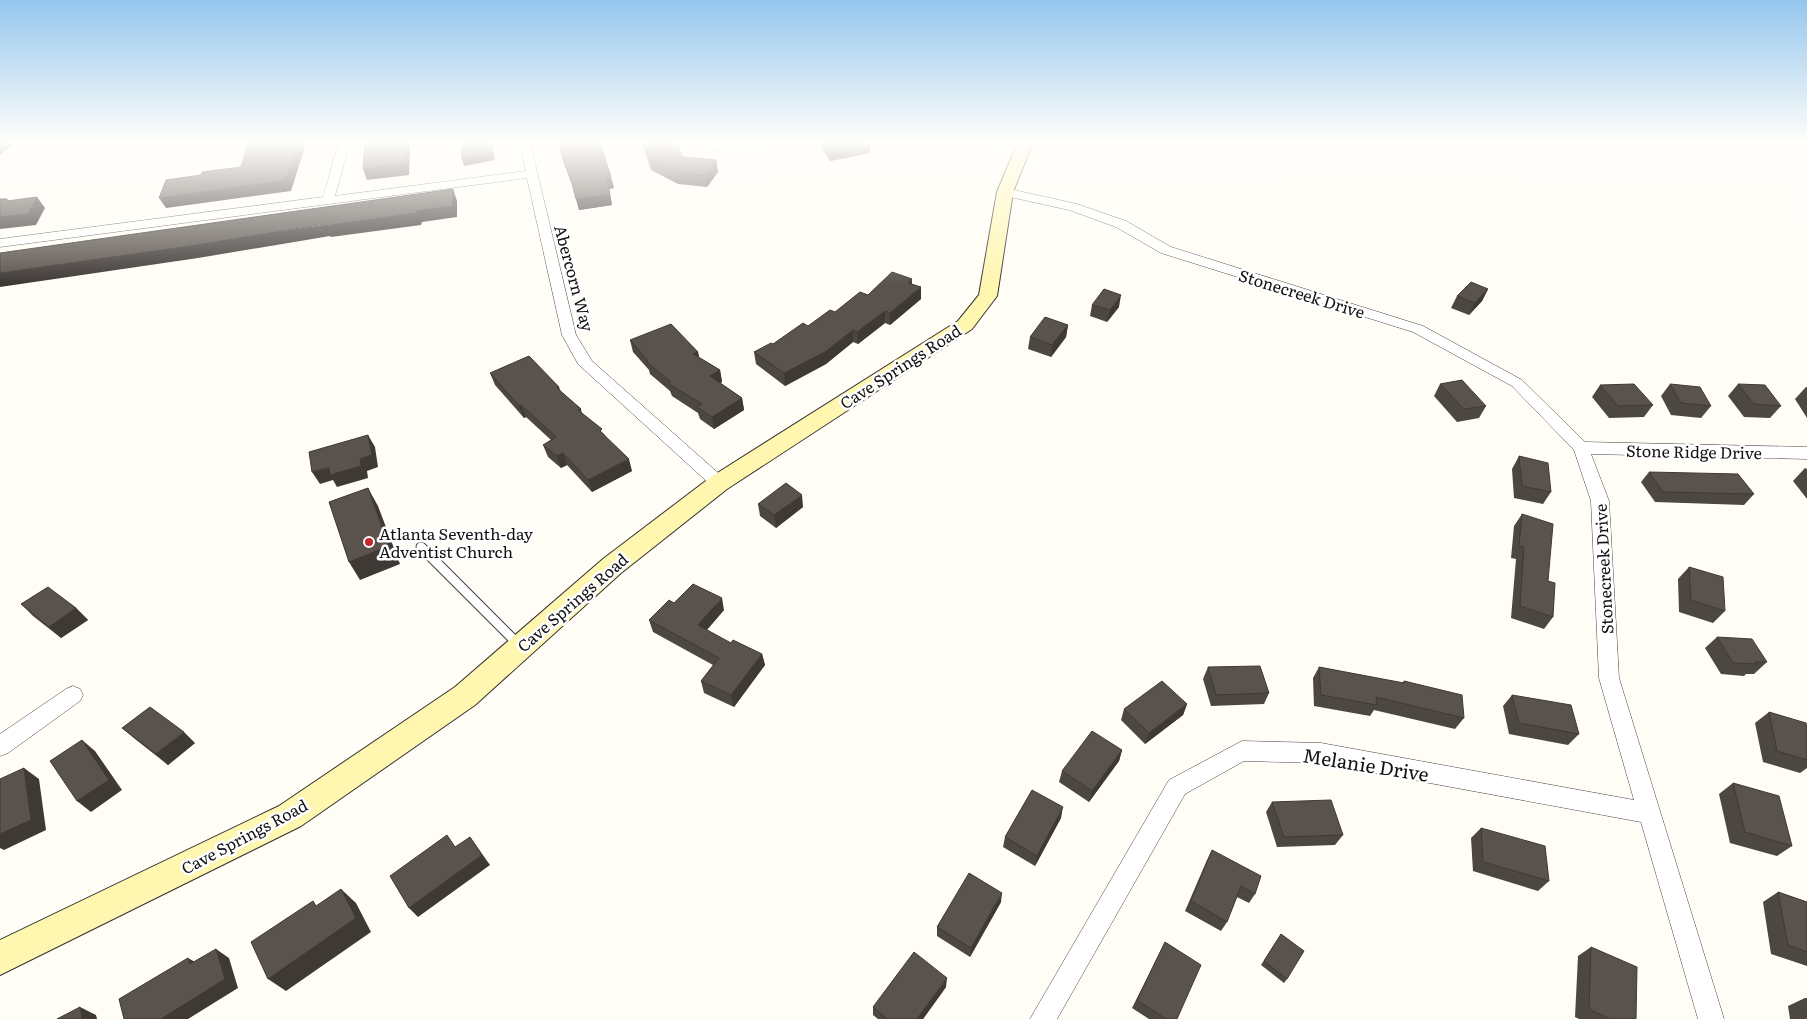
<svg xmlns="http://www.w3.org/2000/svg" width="1807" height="1019" font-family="Literata,serif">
  <rect width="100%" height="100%" fill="#fffdf5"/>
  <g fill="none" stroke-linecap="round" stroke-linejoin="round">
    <defs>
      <polyline id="lane-far1" points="421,547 518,644"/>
      <polyline id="lane" points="516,642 519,645"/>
      <g id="street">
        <polygon points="339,142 350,142 335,196 526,171 519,142 530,142 576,335 592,361 725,479 728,483 725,487 719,489 713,487 578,364 562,335 527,178 0,247 0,239 323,197"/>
        <polygon points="705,142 715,142 717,144 738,142 770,142 764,145 713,151 709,150"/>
        <polygon points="995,142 1026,144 1028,146 1022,149 997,144"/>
        <polygon points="1005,188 1077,204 1126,221 1171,247 1423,326 1522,380 1585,442 1807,447 1807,459 1591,454 1609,501 1619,678 1724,1019 1698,1019 1641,822 1321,763 1244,761 1185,794 1057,1019 1030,1019 1169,780 1242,741 1321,743 1634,800 1599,678 1591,501 1574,450 1512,386 1413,332 1161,253 1116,227 1069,210 1001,195 999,192 1001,189"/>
        <polygon points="73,686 80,689 83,695 80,701 8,753 0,756 0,734 66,689"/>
      </g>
      <polygon id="secondary" points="1018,142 1033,142 1013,192 997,296 972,329 727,489 621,573 475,705 301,826 0,975 0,940 279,806 455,687 603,559 711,477 958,321 979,295 997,192"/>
    </defs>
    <use href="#lane-far1" stroke="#444" stroke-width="11"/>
    <use href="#lane" stroke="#444" stroke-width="13"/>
    <use href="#street" stroke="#444" stroke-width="1"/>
    <use href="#secondary" stroke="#333" stroke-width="2"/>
    <use href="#lane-far1" stroke="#fff" stroke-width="9"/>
    <use href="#lane" stroke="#fff" stroke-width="11"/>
    <use href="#street" fill="#fff" fill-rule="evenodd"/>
    <use href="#secondary" fill="#fff6b0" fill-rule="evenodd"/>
  </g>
  <g fill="#4d4742">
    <polygon points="642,142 676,142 683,157 716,160 718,172 707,187 678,184 651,170"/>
    <polygon points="818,142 869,142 870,153 830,161"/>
    <polygon points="561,152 614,188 609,189 612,205 579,210 574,190 564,164"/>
    <polygon points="912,279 912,284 921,299 890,325 885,323 858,344 853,342 826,364 785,386 756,364 754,352 773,344 868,295"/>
    <polygon points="1488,289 1482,301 1469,315 1451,308 1457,296"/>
    <polygon points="1092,305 1119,307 1107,322 1090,316"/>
    <polygon points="1068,325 1066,337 1051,357 1028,349 1030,337"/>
    <polygon points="630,340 698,352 699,357 720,370 722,382 720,383 742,398 744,410 714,429 700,419 698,413 672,396 670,391 650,374 649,370 633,352"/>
    <polygon points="490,373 559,387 561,392 581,409 582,414 604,434 632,471 592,492 567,465 561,468 548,457 543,445 551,440 526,417 524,418 495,385"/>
    <polygon points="1440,384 1486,406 1479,418 1457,422 1434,396"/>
    <polygon points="1670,384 1711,406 1701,418 1671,415 1661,396"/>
    <polygon points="1738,384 1781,406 1770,418 1744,417 1728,396"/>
    <polygon points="1600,385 1653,405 1644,417 1609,418 1592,397"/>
    <polygon points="1806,387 1807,387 1807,418 1795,399"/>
    <polygon points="1519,456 1551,492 1543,504 1514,498 1512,469"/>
    <polygon points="1805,468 1807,469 1807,499 1793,481"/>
    <polygon points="1649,472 1754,494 1744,505 1655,502 1641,482"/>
    <polygon points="758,504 803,507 776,528 760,516"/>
    <polygon points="1522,514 1553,617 1544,629 1511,618 1516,559 1511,558 1514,526"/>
    <polygon points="1689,567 1725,611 1713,623 1679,612 1678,579"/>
    <polygon points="674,603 724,610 707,630 731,643 762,654 765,665 734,707 704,693 701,681 713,665 653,632 649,620"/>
    <polygon points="21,604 76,608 88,620 61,638 33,616"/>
    <polygon points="1717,637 1767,662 1754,674 1746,674 1744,676 1721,674 1705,648"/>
    <polygon points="1208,667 1269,693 1264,704 1211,706 1203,679"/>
    <polygon points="1319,667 1402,683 1404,681 1464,718 1455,729 1374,710 1370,716 1314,706 1313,678"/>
    <polygon points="1512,695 1579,734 1568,745 1509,734 1503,706"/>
    <polygon points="1187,704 1183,715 1145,744 1121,720 1124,709"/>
    <polygon points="1769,712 1807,729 1807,768 1800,773 1763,762 1755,723"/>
    <polygon points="122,728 195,743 168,765 135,739"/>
    <polygon points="1122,750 1119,761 1089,802 1059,782 1062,771"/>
    <polygon points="1733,783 1792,846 1777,856 1730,843 1719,794"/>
    <polygon points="1272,802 1343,835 1335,845 1277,847 1266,812"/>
    <polygon points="1061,818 1035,866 1003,847 1005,837"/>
    <polygon points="1481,828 1549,881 1538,891 1473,871 1471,838"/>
    <polygon points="1212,850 1255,894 1249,903 1237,897 1227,922 1221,931 1185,911 1207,860"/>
    <polygon points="1778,892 1807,902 1807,966 1771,954 1763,902"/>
    <polygon points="1001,902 970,957 937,936 937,927"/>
    <polygon points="1281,934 1287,979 1284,983 1261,965"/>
    <polygon points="1165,942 1177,1019 1149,1019 1132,1008"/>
    <polygon points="1591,947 1636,1019 1579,1019 1575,1017 1578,956"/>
    <polygon points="946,987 923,1019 878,1019 873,1015 873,1007"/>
    <polygon points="1805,998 1807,998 1807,1019 1790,1019 1788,1006"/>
  </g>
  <g fill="#3f3936">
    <polygon points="0,142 15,142 0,155"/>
    <polygon points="299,142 303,142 304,150 291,191 166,208 159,198 285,180"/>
    <polygon points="406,142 410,142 409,175 367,180 363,169"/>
    <polygon points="491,142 492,142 495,160 464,166 462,159"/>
    <polygon points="870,144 870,153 830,161 829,152"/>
    <polygon points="716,160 718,172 707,187 705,176"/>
    <polygon points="611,177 614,188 608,189 606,178"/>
    <polygon points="453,189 457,201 457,217 422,222 421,225 331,237 330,236 198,258 0,287 0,273 417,211"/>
    <polygon points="610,194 612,205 579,210 576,199"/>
    <polygon points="37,197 45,208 36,225 0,229 0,217"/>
    <polygon points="921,287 921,299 890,325 890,313"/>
    <polygon points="1488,289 1482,301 1469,315 1475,303"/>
    <polygon points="1121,295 1119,307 1107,322 1110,310"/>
    <polygon points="885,311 885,323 858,344 857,332"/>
    <polygon points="1068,325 1066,337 1051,357 1052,345"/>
    <polygon points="853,330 853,342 826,364 785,386 784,373"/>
    <polygon points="698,352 700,364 693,354"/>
    <polygon points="720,370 722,382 712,388 710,376"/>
    <polygon points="742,398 744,410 714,429 712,417"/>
    <polygon points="521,405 526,417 524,418 519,406"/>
    <polygon points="368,435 375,447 378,467 367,471 368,478 337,487 333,480 320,484 312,472 360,459"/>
    <polygon points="563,453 567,465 561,468 557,456"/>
    <polygon points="629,459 632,471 592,492 588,480"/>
    <polygon points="368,488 378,506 400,564 360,580 349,562"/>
    <polygon points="802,495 803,507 776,528 774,515"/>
    <polygon points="722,598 724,610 701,636 698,625"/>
    <polygon points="76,608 88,620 61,638 49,627"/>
    <polygon points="762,654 765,665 734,707 731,695"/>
    <polygon points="1187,704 1183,715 1145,744 1149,733"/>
    <polygon points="184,732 195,743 168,765 156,754"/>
    <polygon points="82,740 95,751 122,790 91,812 77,801"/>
    <polygon points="1122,750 1119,761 1089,802 1092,791"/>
    <polygon points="24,768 39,779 46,830 4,850 0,848 0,834"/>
    <polygon points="1063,807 1061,818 1035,866 1037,856"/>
    <polygon points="470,837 490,865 418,917 409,908"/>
    <polygon points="341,889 356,903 371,932 286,991 268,979"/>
    <polygon points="1002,893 1001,902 970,957 971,948"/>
    <polygon points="216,949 229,958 238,988 188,1019 161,1019"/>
    <polygon points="188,958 202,966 190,964"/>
    <polygon points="947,978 946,987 923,1019 917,1019"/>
    <polygon points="80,1007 96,1015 97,1019 82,1019"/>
  </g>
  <g fill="#5a524d" stroke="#3f3936">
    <polygon points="248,142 299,142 285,180 159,198 166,180 201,175 202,172 241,167"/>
    <polygon points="365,142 406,142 404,163 363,169"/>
    <polygon points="461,142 491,142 493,153 462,159"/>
    <polygon points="559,142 600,142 611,177 606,178 610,194 576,199 572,183 561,152"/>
    <polygon points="644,142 676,142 683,157 716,160 705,176 676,172 649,159"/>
    <polygon points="823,142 869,142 870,144 829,152"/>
    <polygon points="453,189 453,206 417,211 416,213 325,226 325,224 191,246 0,273 0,253"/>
    <polygon points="37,197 28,214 0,217 0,199 7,199 7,201"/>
    <polygon points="892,272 912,279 908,283 921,287 890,313 885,311 857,332 853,330 825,352 784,373 754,352 771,343 773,344 803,323 808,326 830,310 835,312 860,292 868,295"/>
    <polygon points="1471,282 1488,289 1475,303 1457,296"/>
    <polygon points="1104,289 1121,295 1110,310 1092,305"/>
    <polygon points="1045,317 1068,325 1052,345 1030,337"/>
    <polygon points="671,324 698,352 693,354 720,370 710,376 742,398 712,417 697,407 702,404 669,384 671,382 647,362 648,361 630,340"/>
    <polygon points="529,356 559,387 557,388 581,409 578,410 602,429 600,431 629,459 588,480 563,453 557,456 543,445 556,437 521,405 519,406 490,373"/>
    <polygon points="1462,380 1486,406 1464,409 1440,384"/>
    <polygon points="1634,384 1653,405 1618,406 1600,385"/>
    <polygon points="1670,384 1700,387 1711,406 1681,403"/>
    <polygon points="1738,384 1765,385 1781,406 1754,404"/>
    <polygon points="368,435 372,455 360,459 361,466 330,475 329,467 312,472 309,452"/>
    <polygon points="1519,456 1548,463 1551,492 1522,486"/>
    <polygon points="1649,472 1738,474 1754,494 1663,492"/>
    <polygon points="786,483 802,495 774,515 758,504"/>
    <polygon points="368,488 389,546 349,562 329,502"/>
    <polygon points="1522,514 1553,524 1548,581 1555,583 1553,617 1520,606 1524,547 1519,546"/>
    <polygon points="1689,567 1723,577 1725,611 1691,600"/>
    <polygon points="693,584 722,598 698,625 731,643 733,640 762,654 731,695 701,681 719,658 649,620 669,600 674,603"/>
    <polygon points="48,587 76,608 49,627 21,604"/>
    <polygon points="1717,637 1752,639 1767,662 1755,662 1757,664 1733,663"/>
    <polygon points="1260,666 1269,693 1216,695 1208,667"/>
    <polygon points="1319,667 1404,683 1404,681 1462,695 1464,718 1376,697 1377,705 1321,695"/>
    <polygon points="1162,681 1187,704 1149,733 1124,709"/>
    <polygon points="1512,695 1571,705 1579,734 1519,723"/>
    <polygon points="150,707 184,732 156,754 122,728"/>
    <polygon points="1769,712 1806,723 1807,729 1807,760 1777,751"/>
    <polygon points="1092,731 1122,750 1092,791 1062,771"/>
    <polygon points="82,740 109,780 77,801 50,761"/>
    <polygon points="24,768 31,820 0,834 0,779"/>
    <polygon points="1733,783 1779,796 1792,846 1745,832"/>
    <polygon points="1032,790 1063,807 1037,856 1005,837"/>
    <polygon points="1331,800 1343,835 1284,837 1272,802"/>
    <polygon points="1481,828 1545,846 1549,881 1483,862"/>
    <polygon points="447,835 455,847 470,837 482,855 409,908 390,876"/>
    <polygon points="1212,850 1261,876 1255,894 1241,886 1227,922 1191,901"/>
    <polygon points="969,873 1002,893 971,948 937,927"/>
    <polygon points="341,889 356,918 268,979 251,942 313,901 316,906"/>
    <polygon points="1778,892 1807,902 1807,952 1788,945"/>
    <polygon points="1281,934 1304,951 1287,979 1264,961"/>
    <polygon points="1165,942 1201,965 1177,1019 1166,1019 1137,1000"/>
    <polygon points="1591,947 1637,967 1636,1019 1610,1019 1589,1009"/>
    <polygon points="216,949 225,979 161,1019 124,1019 119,999 188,958 190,964"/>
    <polygon points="914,952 947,978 917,1019 887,1019 873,1007"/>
    <polygon points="80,1007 82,1019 57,1019"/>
  </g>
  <linearGradient id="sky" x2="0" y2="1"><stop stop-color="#95c6ee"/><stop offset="0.5" stop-color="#fffefa"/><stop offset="1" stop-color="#fffefa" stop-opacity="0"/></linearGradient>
  <rect width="1807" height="284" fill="url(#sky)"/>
  <circle fill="#c4262e" stroke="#fff" stroke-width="2" cx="369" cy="542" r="5"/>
  <g text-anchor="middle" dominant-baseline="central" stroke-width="5" stroke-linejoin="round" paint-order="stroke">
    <g font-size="16" fill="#111" stroke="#fff">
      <text transform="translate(575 278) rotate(75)">Abercorn Way</text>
      <text transform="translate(1302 293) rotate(17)">Stonecreek Drive</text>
      <text transform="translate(900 366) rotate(-33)">Cave Springs Road</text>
      <text transform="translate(1694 451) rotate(1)">Stone Ridge Drive</text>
      <text transform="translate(1603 569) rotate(-93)">Stonecreek Drive</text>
      <text transform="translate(572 602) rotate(-41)">Cave Springs Road</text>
      <text transform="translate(244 836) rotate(-28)">Cave Springs Road</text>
    </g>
    <g font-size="16" fill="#111" stroke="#fff" text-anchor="start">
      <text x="379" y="533">Atlanta Seventh-day<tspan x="379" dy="18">Adventist Church</tspan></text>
    </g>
    <g font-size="19" fill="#111" stroke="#fff">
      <text transform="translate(1366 764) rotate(9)">Melanie Drive</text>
    </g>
  </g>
</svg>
